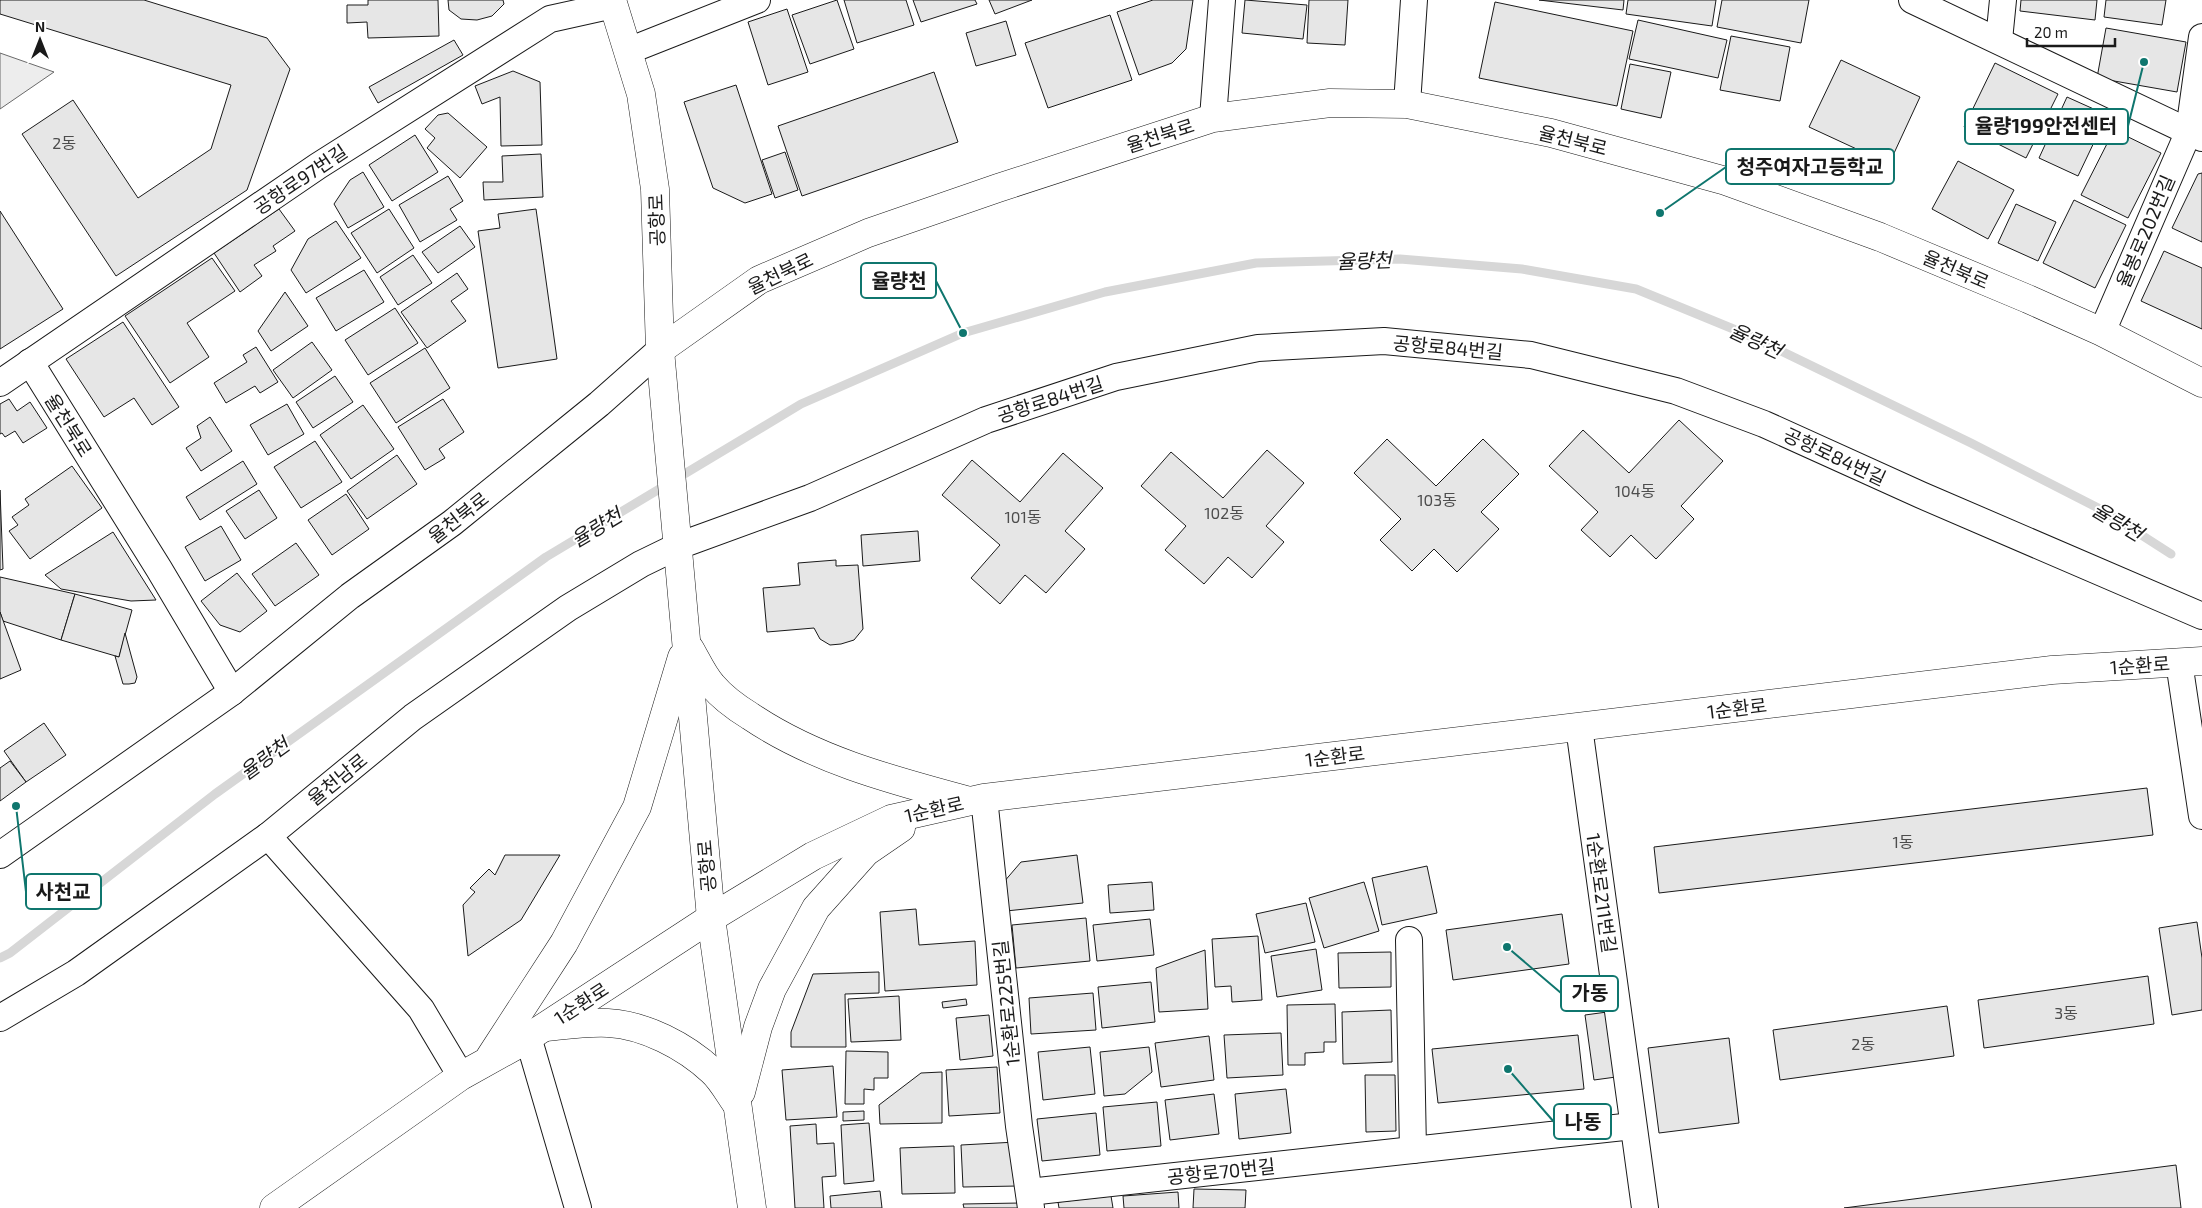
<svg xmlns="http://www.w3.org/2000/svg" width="2202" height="1208" font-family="'Exo 2','Noto Sans KR',sans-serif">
  <rect width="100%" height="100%" fill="#fff"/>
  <polygon fill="#ededed" stroke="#6a6a6a" points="0,53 54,72 0,109"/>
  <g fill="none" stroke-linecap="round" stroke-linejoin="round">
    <polyline stroke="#d7d7d7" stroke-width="9" points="0,958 10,953 215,794 546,557 801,404 963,333 1105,292 1256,263 1400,259 1522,269 1636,289 1748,335 1971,443 2104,511 2171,554"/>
  </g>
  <g fill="#e6e6e6" stroke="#1a1a1a">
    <polygon points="0,0 144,0 267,38 290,69 247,190 116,276 22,134 73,100 138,198 211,149 231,85 0,14"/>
    <polygon points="368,0 438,0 439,36 368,38 367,22 347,23 347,5 368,5"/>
    <polygon points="448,0 503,0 504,4 492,16 477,20 461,19 449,10"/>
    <polygon points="837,0 854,49 810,64 792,15"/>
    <polygon points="844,0 906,0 914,25 857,43"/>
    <polygon points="913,0 975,0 977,4 921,22"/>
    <polygon points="989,0 1032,0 995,14"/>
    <polygon points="1153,0 1193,0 1186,49 1172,63 1139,75 1117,12"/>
    <polygon points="1245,0 1307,5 1303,39 1242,33"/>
    <polygon points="1309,0 1348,0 1345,45 1307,43"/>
    <polygon points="1539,0 1624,0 1623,10"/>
    <polygon points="1628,0 1716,0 1712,26 1626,14"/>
    <polygon points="1722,0 1809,0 1801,43 1717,27"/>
    <polygon points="2021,0 2097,0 2095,20 2020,11"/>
    <polygon points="2106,0 2166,0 2162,25 2104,17"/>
    <polygon points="1495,2 1633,31 1617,106 1479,78"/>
    <polygon points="787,9 808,72 768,85 748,22"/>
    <polygon points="1110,15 1132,80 1048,108 1025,43"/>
    <polygon points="1638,20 1727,40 1718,78 1629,59"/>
    <polygon points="1006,21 1016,55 976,66 966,33"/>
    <polygon points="2106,28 2186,42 2177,92 2097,78"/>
    <polygon points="1731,36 1790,47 1780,101 1720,90"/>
    <polygon points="454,40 463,55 378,103 369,87"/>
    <polygon points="1841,60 1920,97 1889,164 1809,127"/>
    <polygon points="1995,63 2058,94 2026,158 1964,127"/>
    <polygon points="1630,64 1671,72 1661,118 1621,109"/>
    <polygon points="513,71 540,82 542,145 501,146 500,97 482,104 475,86"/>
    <polygon points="934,72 958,142 802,196 778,126"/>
    <polygon points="736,85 772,194 745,203 713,188 684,102"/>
    <polygon points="2067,97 2107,115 2078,176 2039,158"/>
    <polygon points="448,113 487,147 460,178 427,148 435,138 425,129 438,115"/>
    <polygon points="2114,130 2161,153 2128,218 2081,195"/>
    <polygon points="415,135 438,172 392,201 369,165"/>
    <polygon points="785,152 798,190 775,198 762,160"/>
    <polygon points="541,154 543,197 484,200 483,182 503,182 502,156"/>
    <polygon points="1958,161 2014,190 1988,239 1932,209"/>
    <polygon points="363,172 384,207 348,228 334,204 350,180"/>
    <polygon points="2202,173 2202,242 2172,228 2198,174"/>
    <polygon points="448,176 463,201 450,209 457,220 420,242 399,205"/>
    <polygon points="2074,200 2126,225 2095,288 2043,263"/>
    <polygon points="2016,204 2056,222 2038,261 1998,243"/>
    <polygon points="279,209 295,231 273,246 276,251 254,265 262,276 240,292 214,253"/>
    <polygon points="389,209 414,248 377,273 351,233"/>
    <polygon points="536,209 557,359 498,368 478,231 500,228 498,214"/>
    <polygon points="0,211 63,309 0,349"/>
    <polygon points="336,221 361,258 306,293 291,270 308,239"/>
    <polygon points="460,226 475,247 438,273 422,252"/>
    <polygon points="2164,251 2202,268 2202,329 2141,301"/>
    <polygon points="413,255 432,283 398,305 380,277"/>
    <polygon points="212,258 235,291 187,323 209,357 170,383 125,316"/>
    <polygon points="364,270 384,302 336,331 316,298"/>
    <polygon points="457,273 468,289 451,301 466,321 427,348 401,312"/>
    <polygon points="285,292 308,326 271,351 258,331"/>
    <polygon points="395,308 418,343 368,375 345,340"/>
    <polygon points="123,322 179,407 152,425 134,398 104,417 66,359"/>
    <polygon points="312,342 332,370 293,398 273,370"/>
    <polygon points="256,347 278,382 260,393 255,386 226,403 214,383 247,362 243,355"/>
    <polygon points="425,348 450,388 396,423 370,383"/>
    <polygon points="335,376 353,402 313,428 296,402"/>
    <polygon points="9,399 17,411 30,402 47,428 23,443 15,431 5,437 2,433 0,434 0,404"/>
    <polygon points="443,399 464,432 439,449 445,458 425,470 398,427"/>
    <polygon points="287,404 304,434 268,455 250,425"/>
    <polygon points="363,405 394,449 351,479 320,435"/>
    <polygon points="210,417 232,451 201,471 186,448 201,438 197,426"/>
    <polygon points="1679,420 1723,461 1681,506 1694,519 1656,559 1631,535 1610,557 1581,530 1598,512 1549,466 1583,430 1629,473"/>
    <polygon points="1387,439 1436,486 1483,439 1519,474 1481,512 1499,529 1457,572 1434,549 1412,571 1380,540 1401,519 1354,473"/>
    <polygon points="315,441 342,482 301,508 274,467"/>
    <polygon points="1267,450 1304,483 1266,526 1284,542 1252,578 1228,557 1204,584 1165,550 1186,526 1141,486 1171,452 1223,498"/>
    <polygon points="1063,453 1103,488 1065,531 1085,549 1046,593 1025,575 1000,604 971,578 1000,545 942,495 972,460 1020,502"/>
    <polygon points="397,455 417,484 367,519 347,491"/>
    <polygon points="243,461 257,484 200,520 186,497"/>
    <polygon points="72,466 102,508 30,559 9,531 18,525 12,517 29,505 25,499"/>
    <polygon points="0,490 3,569 0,570"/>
    <polygon points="259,490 277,518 245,539 226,511"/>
    <polygon points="346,494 369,529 332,555 308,520"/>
    <polygon points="221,526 241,560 205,581 185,547"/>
    <polygon points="918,531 920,561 863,566 861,535"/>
    <polygon points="113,532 156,600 131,601 61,589 45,575"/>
    <polygon points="296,543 319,575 275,606 252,574"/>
    <polygon points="836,560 836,566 858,565 863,629 854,640 841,644 830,645 820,639 814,628 767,632 763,588 800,585 798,563"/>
    <polygon points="237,573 267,611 240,632 220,625 201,601"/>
    <polygon points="0,577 75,594 61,640 3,621 0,612"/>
    <polygon points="75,594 132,610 119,657 61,640"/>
    <polygon points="0,612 21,670 0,679"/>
    <polygon points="125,633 137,677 135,683 129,684 123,684 115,656 119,657"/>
    <polygon points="44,723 66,755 26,782 4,751"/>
    <polygon points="10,761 26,782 0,801 0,768"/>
    <polygon points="2147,788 2153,835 1659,893 1654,847"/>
    <polygon points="505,855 560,855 521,920 468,956 463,905 475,892 470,888 489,869 495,875"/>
    <polygon points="1077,855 1083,903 1006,911 1003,883 1021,862"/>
    <polygon points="1427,866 1437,913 1382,925 1372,878"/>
    <polygon points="1152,882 1154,910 1110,913 1108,885"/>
    <polygon points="1364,882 1379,931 1324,948 1309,898"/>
    <polygon points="1306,903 1315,942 1265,953 1256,914"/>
    <polygon points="916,909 919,945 975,941 977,985 885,991 880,912"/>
    <polygon points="1562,914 1569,964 1453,980 1446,930"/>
    <polygon points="1086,918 1090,961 1016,968 1012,925"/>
    <polygon points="1150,919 1154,955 1097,961 1093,925"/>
    <polygon points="2197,922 2202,958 2202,1010 2172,1015 2159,928"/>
    <polygon points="1258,936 1262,1000 1232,1002 1231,986 1215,987 1212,939"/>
    <polygon points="1316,949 1322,990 1277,997 1271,956"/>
    <polygon points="1205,950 1208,1009 1159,1012 1156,968"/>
    <polygon points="1391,952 1391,987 1339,988 1338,953"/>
    <polygon points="879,972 879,993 845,994 846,1047 791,1047 791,1032 813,974"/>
    <polygon points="2148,976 2154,1024 1984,1048 1978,1000"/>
    <polygon points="1151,982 1155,1022 1102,1028 1098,987"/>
    <polygon points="1093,993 1096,1030 1031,1034 1029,998"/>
    <polygon points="899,996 901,1040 851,1042 848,999"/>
    <polygon points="966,999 967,1005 943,1008 942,1002"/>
    <polygon points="1335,1004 1336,1042 1324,1042 1324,1052 1305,1053 1305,1065 1288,1065 1287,1005"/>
    <polygon points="1947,1006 1954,1056 1780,1080 1773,1030"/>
    <polygon points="1391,1010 1392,1062 1343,1064 1342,1012"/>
    <polygon points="1607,1012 1616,1077 1594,1080 1585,1015"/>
    <polygon points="989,1015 993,1056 960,1060 956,1018"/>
    <polygon points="1281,1033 1283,1075 1227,1078 1224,1035"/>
    <polygon points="1578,1035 1584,1089 1438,1103 1432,1049"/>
    <polygon points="1209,1036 1214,1080 1161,1087 1155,1043"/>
    <polygon points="1729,1038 1739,1123 1659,1133 1648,1048"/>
    <polygon points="1090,1047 1095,1094 1043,1100 1038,1052"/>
    <polygon points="1149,1047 1152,1072 1125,1094 1104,1096 1100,1052"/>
    <polygon points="846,1051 888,1052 888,1078 874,1078 874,1090 864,1089 864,1104 845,1104"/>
    <polygon points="833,1066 837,1117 786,1120 782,1070"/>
    <polygon points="997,1067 1000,1113 949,1116 946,1070"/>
    <polygon points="942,1072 942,1123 880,1124 879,1105 921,1073"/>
    <polygon points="1365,1075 1395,1075 1396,1131 1366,1132"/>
    <polygon points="1286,1089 1291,1133 1239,1139 1235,1094"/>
    <polygon points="1214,1094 1219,1134 1170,1140 1165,1100"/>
    <polygon points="1157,1102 1161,1146 1107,1151 1103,1107"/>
    <polygon points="864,1111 864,1120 843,1121 843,1112"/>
    <polygon points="1096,1113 1100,1155 1042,1161 1037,1119"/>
    <polygon points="869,1123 874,1181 844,1184 841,1125"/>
    <polygon points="816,1124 817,1144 834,1143 836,1176 822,1177 824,1208 795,1208 790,1126"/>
    <polygon points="1016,1142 1018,1186 963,1187 961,1145"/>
    <polygon points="954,1146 955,1193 902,1194 900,1148"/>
    <polygon points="2176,1165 2181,1208 1844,1208"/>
    <polygon points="1194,1189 1246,1190 1245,1208 1193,1208"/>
    <polygon points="880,1191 882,1208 831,1208 830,1196"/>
    <polygon points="1178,1192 1179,1208 1124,1208 1123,1196"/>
    <polygon points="1111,1196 1113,1208 1059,1208 1058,1202"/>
    <polygon points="1020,1203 1020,1208 964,1208 963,1204"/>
  </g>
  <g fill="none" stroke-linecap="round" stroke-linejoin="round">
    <defs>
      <g id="street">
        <polyline points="1912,0 2202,138"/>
        <polyline points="1999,40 2003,0"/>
        <polyline points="628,51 757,0"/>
        <polyline points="1407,104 1414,0"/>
        <polyline points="1213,118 1222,0"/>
        <polyline points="2102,332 2189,131 2202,37"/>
        <polyline points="30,362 159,569 232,692"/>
        <polyline points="0,383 318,166 550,19 613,5"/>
        <polyline points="2179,662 2202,816"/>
        <polyline points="1579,727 1645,1208"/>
        <polyline points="984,798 1019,1126 1031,1208"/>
        <polyline points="268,836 421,1009 461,1076"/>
        <polyline points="0,855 232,692 350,596 452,523 599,404 660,350"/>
        <polyline points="1409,940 1413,1150"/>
        <polyline points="0,1018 76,973 268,836 413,717 568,608 641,564 678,546 810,498 986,420 1116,377 1258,348 1384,341 1531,355 1676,391 1764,424 1921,495 2202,616"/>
        <polyline points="528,1037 578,1208"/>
        <polyline points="1029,1192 1633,1126"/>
      </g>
      <g id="secondary">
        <polyline points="612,0 641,94 655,189 660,350 711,918 752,1208"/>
        <polyline points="660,350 759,280 868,233 998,188 1213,118 1330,103 1407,104 1551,133 1726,181 1880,237 2028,299 2102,332 2202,383"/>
        <path d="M 690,649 C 697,661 703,675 712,685 C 722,697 737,708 750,716 C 815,760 892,780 966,800"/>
        <path d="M 546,1027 C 566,1025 587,1022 608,1023 C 645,1025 685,1046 712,1071 C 721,1079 728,1092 735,1102"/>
        <polyline points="490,1057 564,943 637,807 682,657"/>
        <polyline points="741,1092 758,1027 772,989 816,908 866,852 901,828"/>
        <polyline points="274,1208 461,1076 515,1046 711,918 813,856 891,819 984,798 2052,670 2202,661"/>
      </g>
    </defs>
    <use href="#street" stroke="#1a1a1a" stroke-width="28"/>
    <use href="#secondary" stroke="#1a1a1a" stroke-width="29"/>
    <use href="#street" stroke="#fff" stroke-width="26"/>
    <use href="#secondary" stroke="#fff" stroke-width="28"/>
  </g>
  <g text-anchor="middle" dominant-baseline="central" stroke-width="4" stroke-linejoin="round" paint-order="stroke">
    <g font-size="16" fill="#4d4d4d">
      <text x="64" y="142">2동</text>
      <text x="1635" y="490">104동</text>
      <text x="1437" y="499">103동</text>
      <text x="1224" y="512">102동</text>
      <text x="1023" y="516">101동</text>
      <text x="1903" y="841">1동</text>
      <text x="2066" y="1012">3동</text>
      <text x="1863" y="1043">2동</text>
    </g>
    <g font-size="19" fill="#1a1a1a" stroke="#fff">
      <text transform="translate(1160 135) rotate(-18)">율천북로</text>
      <text transform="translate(1573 140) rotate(14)">율천북로</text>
      <text transform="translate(300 179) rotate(-34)">공항로97번길</text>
      <text transform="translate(656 220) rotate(-92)">공항로</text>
      <text transform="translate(2145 231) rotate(-67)">율봉로202번길</text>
      <text transform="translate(1956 269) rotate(23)">율천북로</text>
      <text transform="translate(780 273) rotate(-26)">율천북로</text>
      <text transform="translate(1448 347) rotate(5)">공항로84번길</text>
      <text transform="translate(1050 399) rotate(-18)">공항로84번길</text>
      <text transform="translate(69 425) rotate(58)">율천북로</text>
      <text transform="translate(1835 456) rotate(25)">공항로84번길</text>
      <text transform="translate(458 517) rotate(-38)">율천북로</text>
      <text transform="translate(2140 665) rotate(-4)">1순환로</text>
      <text transform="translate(1737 708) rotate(-7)">1순환로</text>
      <text transform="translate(1335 756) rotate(-7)">1순환로</text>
      <text transform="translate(337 779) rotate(-39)">율천남로</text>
      <text transform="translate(934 809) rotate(-13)">1순환로</text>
      <text transform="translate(706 866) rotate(-95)">공항로</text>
      <text transform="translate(1602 893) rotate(82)">1순환로211번길</text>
      <text transform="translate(581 1003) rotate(-33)">1순환로</text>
      <text transform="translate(1006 1003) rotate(-96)">1순환로225번길</text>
      <text transform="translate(1221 1171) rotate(-6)">공항로70번길</text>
    </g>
    <g font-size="20" font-style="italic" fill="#1a1a1a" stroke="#fff">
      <text transform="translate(1364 260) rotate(-2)">율량천</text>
      <text transform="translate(1756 340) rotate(25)">율량천</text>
      <text transform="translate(2118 521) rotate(31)">율량천</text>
      <text transform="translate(596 527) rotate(-31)">율량천</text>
      <text transform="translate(264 758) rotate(-36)">율량천</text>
    </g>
  </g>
  <path fill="none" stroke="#0f766e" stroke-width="2" d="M2144 62L2128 126M1660 213L1726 167M963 333L936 281M16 806L26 892M1507 947L1561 993M1508 1069L1554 1122"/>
  <g fill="#0f766e" stroke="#fff" stroke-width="2">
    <circle cx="2144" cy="62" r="5"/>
    <circle cx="1660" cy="213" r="5"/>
    <circle cx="963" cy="333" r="5"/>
    <circle cx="16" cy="806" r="5"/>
    <circle cx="1507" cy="947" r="5"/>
    <circle cx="1508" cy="1069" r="5"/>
  </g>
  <g fill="#fff" stroke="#0f766e" stroke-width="2">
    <rect x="1965" y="109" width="163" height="35" rx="5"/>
    <rect x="1726" y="149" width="168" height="35" rx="5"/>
    <rect x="861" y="263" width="75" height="35" rx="5"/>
    <rect x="26" y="874" width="75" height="35" rx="5"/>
    <rect x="1561" y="976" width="57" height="35" rx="5"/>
    <rect x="1554" y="1104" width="57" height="35" rx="5"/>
  </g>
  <g font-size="20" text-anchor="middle" font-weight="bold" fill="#1a1a1a">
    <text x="2046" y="133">율량199안전센터</text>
    <text x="1810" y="174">청주여자고등학교</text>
    <text x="899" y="288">율량천</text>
    <text x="63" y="899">사천교</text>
    <text x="1590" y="1000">가동</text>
    <text x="1583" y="1129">나동</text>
  </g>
  <g transform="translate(40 40)" stroke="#ffffff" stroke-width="4" paint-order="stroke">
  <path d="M0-4L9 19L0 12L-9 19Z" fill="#1a1a1a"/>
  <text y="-8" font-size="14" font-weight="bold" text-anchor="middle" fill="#1a1a1a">N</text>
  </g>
  <path d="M2027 38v8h88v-8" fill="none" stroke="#1a1a1a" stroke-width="2.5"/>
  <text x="2034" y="38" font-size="15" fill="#1a1a1a" stroke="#ffffff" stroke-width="4" paint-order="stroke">20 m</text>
</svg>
